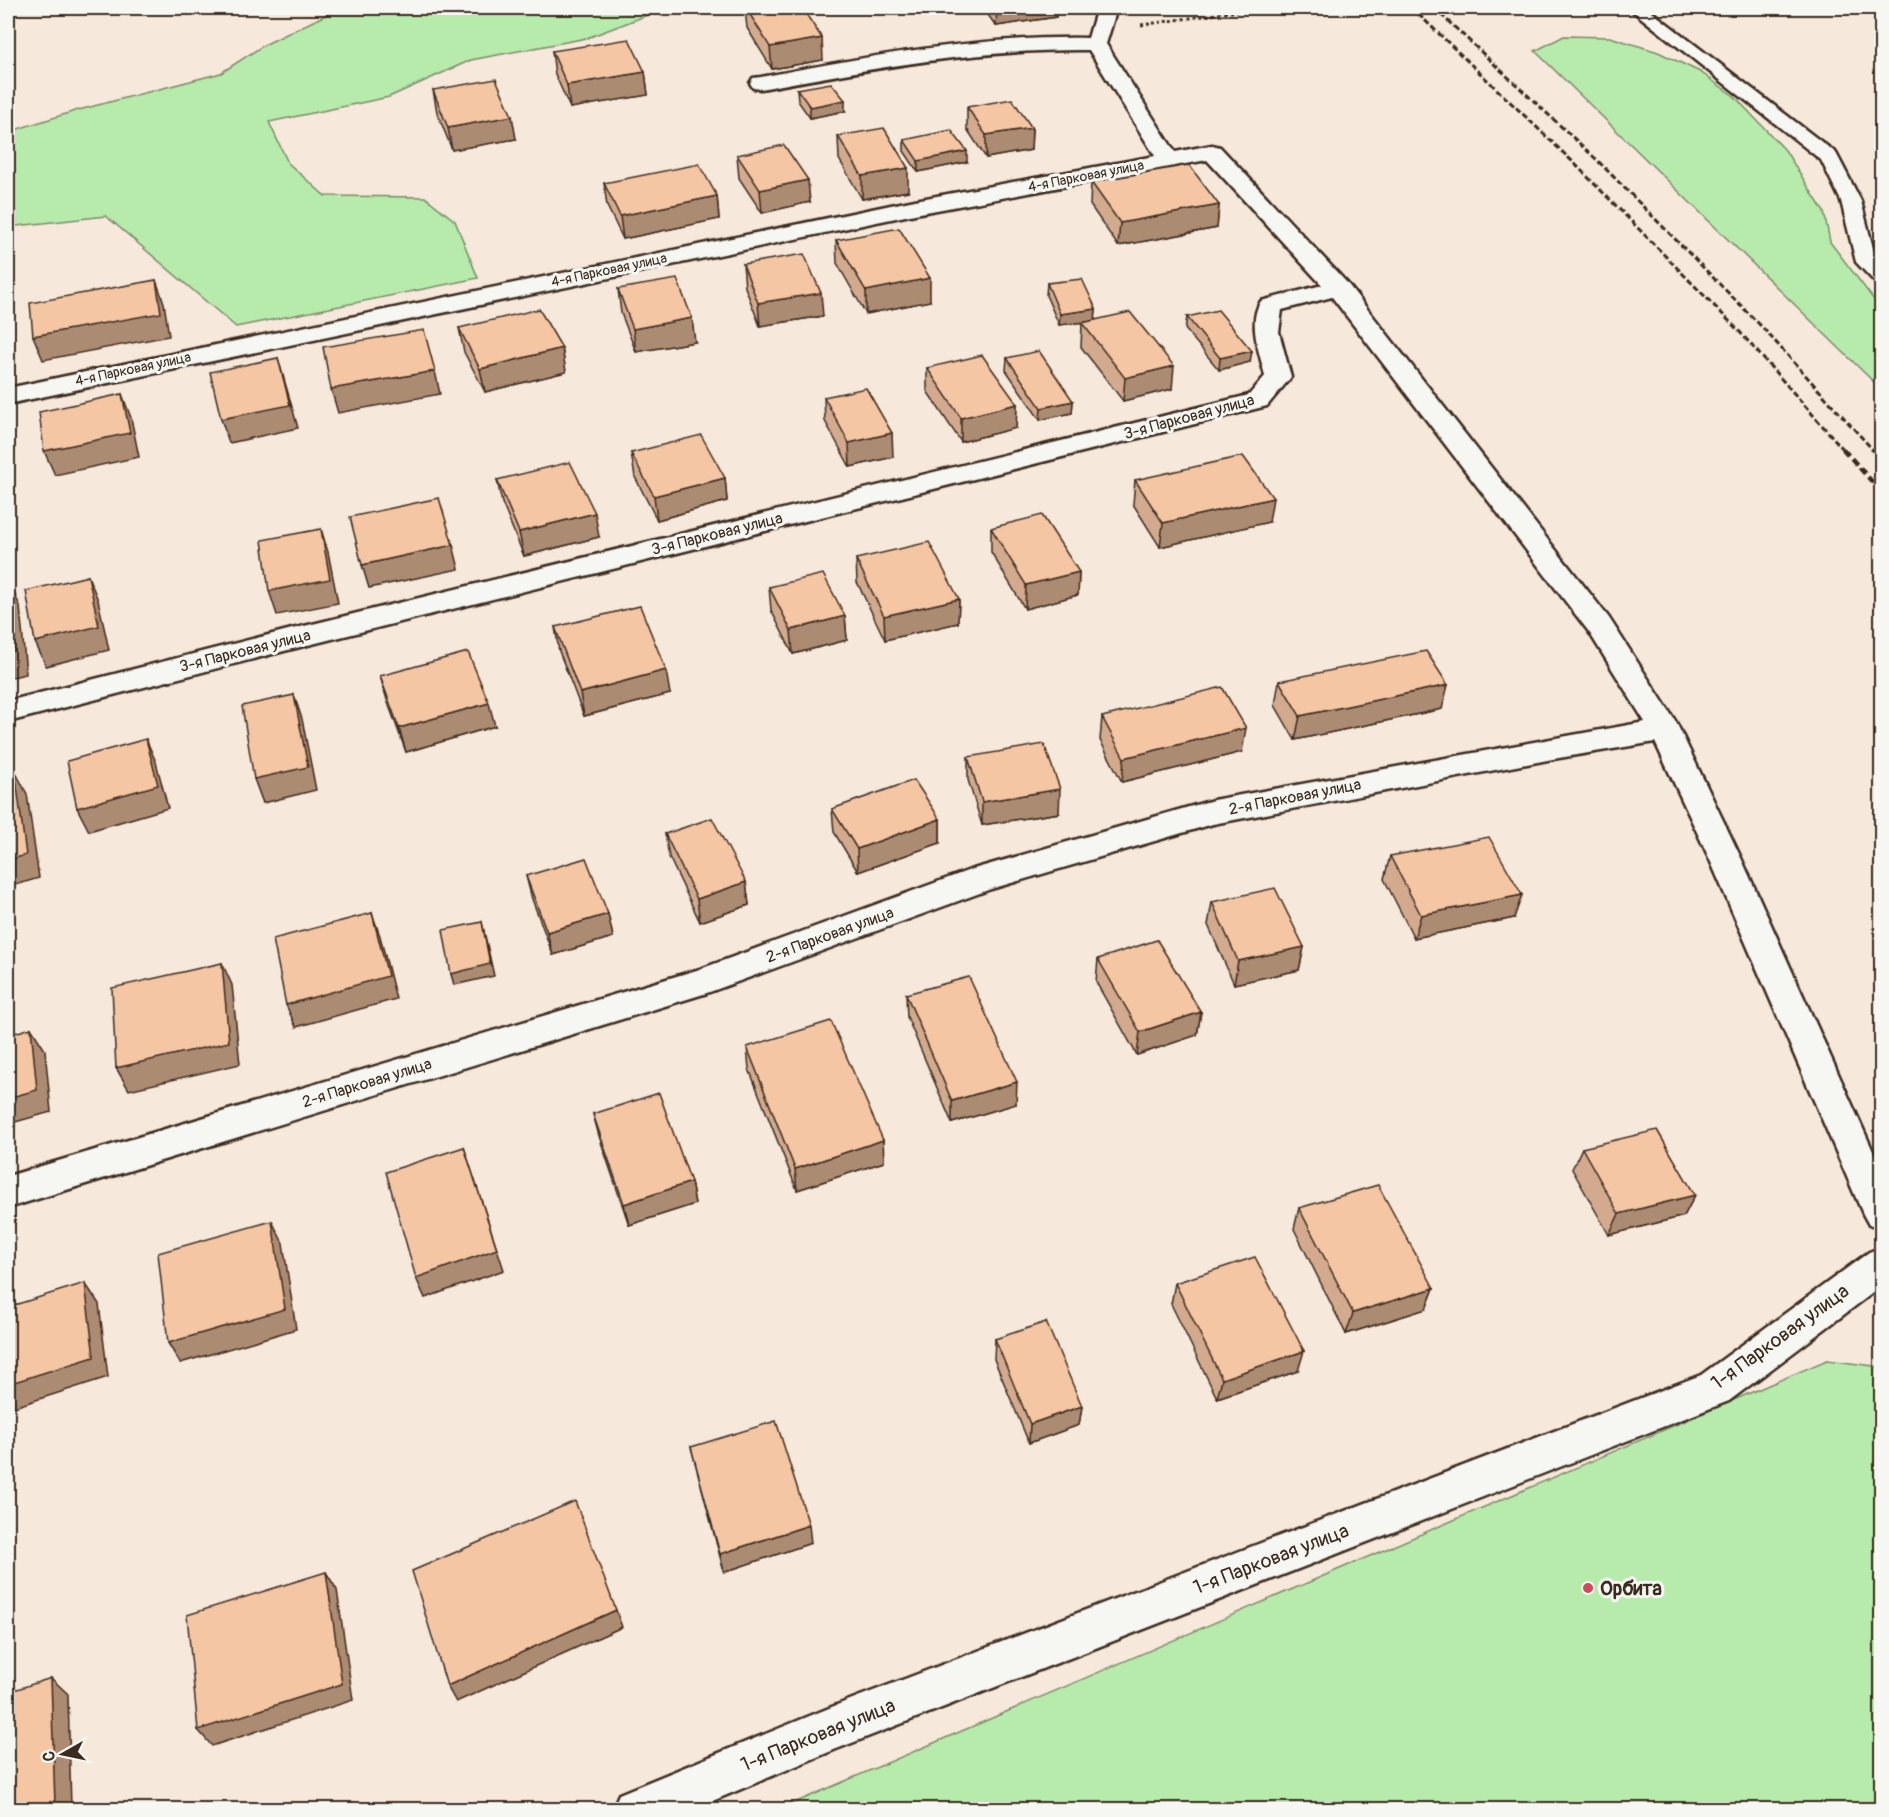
<svg xmlns="http://www.w3.org/2000/svg" width="1889" height="1817" font-family="Pangolin,sans-serif">
  <rect width="100%" height="100%" fill="#f6e8db"/>
  <filter id="ink" filterUnits="userSpaceOnUse"><feTurbulence type="fractalNoise" baseFrequency=".0167" numOctaves="2"/><feDisplacementMap in="SourceGraphic" scale="12" xChannelSelector="R" yChannelSelector="G"/><feConvolveMatrix kernelMatrix="1 2 1 2 8 2 1 2 1" color-interpolation-filters="sRGB"/></filter>
  <g filter="url(#ink)">
    <g fill="#b7ebac" stroke="#798a65" stroke-width="1.5">
      <polygon points="340,8 666,8 587,38 471,60 389,97 269,122 288,163 325,196 425,197 455,221 478,278 236,327 106,216 8,227 8,132 75,111 221,73 264,45"/>
      <polygon points="1564,36 1610,37 1658,52 1700,72 1734,96 1785,150 1824,212 1830,242 1881,309 1881,389 1535,51"/>
      <polygon points="1827,1360 1881,1367 1881,1809 780,1809"/>
    </g>
    <g fill="none" stroke-linecap="round" stroke-linejoin="round">
      <defs>
        <polygon id="lane" points="1629,8 1647,8 1836,153 1861,201 1876,260 1882,266 1882,284 1875,282 1856,262 1841,201 1821,160"/>
        <g id="street">
          <path d="M 1097,8 L 1117,8 L 1106,44 L 1175,152 L 1212,145 L 1220,147 L 1347,283 L 1609,618 L 1676,722 L 1742,860 L 1882,1171 L 1882,1230 L 1869,1225 L 1863,1214 L 1710,860 L 1655,742 L 1553,759 L 1213,824 L 991,889 L 707,993 L 8,1208 L 8,1176 L 700,969 L 970,870 L 1213,800 L 1645,722 L 1589,632 L 1332,297 L 1282,310 L 1279,332 L 1291,377 L 1267,406 L 292,649 L 8,722 L 8,701 L 292,629 L 1249,395 L 1265,376 C 1260,354 1247,322 1261,301 L 1322,285 L 1207,160 L 915,214 L 8,404 L 8,388 L 915,200 L 1155,156 L 1089,50 C 978,49 870,69 761,89 L 753,88 L 750,83 L 753,78 L 761,77 C 869,56 977,36 1088,38 Z"/>
          <polygon points="1882,1247 1882,1286 1729,1401 834,1750 691,1810 612,1810 619,1794 834,1706 1701,1375 1869,1252"/>
        </g>
      </defs>
      <use href="#lane" stroke="#3b2a1e" stroke-width="5"/>
      <use href="#street" stroke="#3b2a1e" stroke-width="5"/>
      <g stroke="#3b2a1e" stroke-width="3" stroke-dasharray="3 3" stroke-linecap="butt">
        <polyline points="1580,8 1601,12"/>
        <polyline points="1141,25 1259,8"/>
      </g>
      <use href="#lane" fill="#f6f6f2" fill-rule="evenodd"/>
      <use href="#street" fill="#f6f6f2" fill-rule="evenodd"/>
      <g stroke="#3b2a1e" stroke-width="3" stroke-dasharray="6 3" stroke-linecap="butt">
        <polyline points="1412,8 1573,162 1739,331 1844,450"/>
        <polyline points="1434,8 1595,158 1762,327 1873,450"/>
      </g>
      <g stroke="#3b2a1e" stroke-width="4.5" stroke-dasharray="8 4.5" stroke-linecap="butt">
        <polyline points="1843,449 1882,493"/>
        <polyline points="1872,449 1882,460"/>
      </g>
    </g>
    <g fill="#d3aa8d" stroke="#3b2a1e" stroke-width="1.5">
      <polygon points="745,8 802,8 823,60 772,69 747,28"/>
      <polygon points="983,8 1057,8 1056,17 996,26"/>
      <polygon points="552,51 645,72 648,95 570,108 555,74"/>
      <polygon points="797,89 845,111 810,118 798,101"/>
      <polygon points="433,90 516,139 452,150 437,112"/>
      <polygon points="967,107 1032,128 1031,150 986,158 967,129"/>
      <polygon points="838,136 908,191 862,199 839,159"/>
      <polygon points="904,140 967,162 918,172 904,151"/>
      <polygon points="737,155 810,202 762,213 739,178"/>
      <polygon points="1091,182 1219,205 1217,228 1118,246 1090,205"/>
      <polygon points="604,183 717,196 719,219 623,239 607,206"/>
      <polygon points="836,240 930,301 866,314 837,263"/>
      <polygon points="743,264 823,316 760,326 745,287"/>
      <polygon points="1047,283 1096,309 1095,320 1172,389 1123,401 1081,347 1082,323 1089,321 1059,325 1046,295"/>
      <polygon points="618,289 695,342 636,352 621,313"/>
      <polygon points="1187,317 1250,362 1219,370 1185,329"/>
      <polygon points="459,328 562,348 566,372 485,392 464,352"/>
      <polygon points="1007,358 1073,401 1072,413 1040,420 1006,370"/>
      <polygon points="927,368 1017,404 1016,428 961,442 927,391"/>
      <polygon points="824,397 893,457 850,467 825,421"/>
      <polygon points="631,453 725,478 727,501 657,520 635,477"/>
      <polygon points="497,480 599,537 524,556 502,503"/>
      <polygon points="1135,480 1269,522 1160,547 1133,504"/>
      <polygon points="991,528 1079,572 1078,595 1025,609 991,552"/>
      <polygon points="856,559 959,599 958,623 885,640 857,582"/>
      <polygon points="769,587 845,616 847,640 793,654 771,610"/>
      <polygon points="555,627 670,694 584,716 559,651"/>
      <polygon points="380,676 495,726 406,752 387,700"/>
      <polygon points="1279,681 1442,709 1295,740 1275,705"/>
      <polygon points="1102,717 1242,752 1122,782 1100,740"/>
      <polygon points="968,757 1059,813 982,825 968,780"/>
      <polygon points="832,809 940,819 940,843 858,872 834,832"/>
      <polygon points="665,834 746,882 749,905 700,922 669,857"/>
      <polygon points="1390,856 1514,918 1414,938 1384,879"/>
      <polygon points="526,876 608,914 613,937 553,955 532,899"/>
      <polygon points="1212,902 1304,947 1299,970 1234,984 1208,925"/>
      <polygon points="1098,959 1201,1012 1197,1035 1137,1055 1096,982"/>
      <polygon points="906,994 1016,1104 952,1123 907,1017"/>
      <polygon points="747,1047 883,1140 884,1162 797,1190 749,1069"/>
      <polygon points="593,1114 691,1182 695,1204 629,1225 599,1136"/>
      <polygon points="1582,1148 1695,1195 1684,1216 1609,1235 1572,1169"/>
      <polygon points="1299,1208 1434,1288 1426,1309 1346,1334 1294,1229"/>
      <polygon points="1175,1283 1298,1371 1217,1398 1171,1304"/>
      <polygon points="995,1339 1082,1406 1079,1425 1029,1443 994,1359"/>
      <polygon points="691,1447 811,1543 724,1572"/>
    </g>
    <g fill="#ac8b73" stroke="#3b2a1e" stroke-width="1.5">
      <polygon points="997,8 1057,8 1056,17 996,26"/>
      <polygon points="822,38 823,60 772,69 770,47"/>
      <polygon points="645,72 648,95 570,108 567,85"/>
      <polygon points="845,100 845,111 810,118 810,107"/>
      <polygon points="512,116 516,139 452,150 448,128"/>
      <polygon points="1032,128 1031,150 986,158 986,135"/>
      <polygon points="967,151 967,162 918,172 918,161"/>
      <polygon points="908,168 908,191 862,199 862,176"/>
      <polygon points="808,180 810,202 762,213 760,190"/>
      <polygon points="717,196 719,219 623,239 620,216"/>
      <polygon points="1219,205 1217,228 1118,246 1120,223"/>
      <polygon points="930,278 930,301 866,314 866,291"/>
      <polygon points="156,280 164,303 169,336 43,360 33,336"/>
      <polygon points="821,293 823,316 760,326 758,303"/>
      <polygon points="1096,309 1095,321 1059,325 1060,314"/>
      <polygon points="692,318 695,342 636,352 633,329"/>
      <polygon points="562,348 566,372 485,392 480,369"/>
      <polygon points="1252,351 1250,362 1219,370 1220,358"/>
      <polygon points="278,358 298,428 229,443 221,419"/>
      <polygon points="1174,366 1172,389 1123,401 1125,378"/>
      <polygon points="435,371 440,394 338,413 331,389"/>
      <polygon points="122,394 131,418 139,457 55,475 44,451"/>
      <polygon points="1073,401 1072,413 1040,420 1041,408"/>
      <polygon points="1017,404 1016,428 961,442 961,418"/>
      <polygon points="892,433 893,457 850,467 849,443"/>
      <polygon points="8,469 10,483 8,483"/>
      <polygon points="725,478 727,501 657,520 654,496"/>
      <polygon points="1273,498 1269,522 1160,547 1163,523"/>
      <polygon points="595,513 599,537 524,556 519,532"/>
      <polygon points="321,529 328,552 338,603 277,615 269,591"/>
      <polygon points="453,545 459,569 369,588 362,565"/>
      <polygon points="1079,572 1078,595 1025,609 1026,585"/>
      <polygon points="88,576 98,600 109,650 46,666 35,642"/>
      <polygon points="9,582 20,606 26,674 8,678"/>
      <polygon points="959,599 958,623 885,640 884,616"/>
      <polygon points="845,616 847,640 793,654 791,630"/>
      <polygon points="666,670 670,694 584,716 580,693"/>
      <polygon points="1448,685 1442,709 1295,740 1300,716"/>
      <polygon points="294,695 302,719 316,790 263,803 254,779"/>
      <polygon points="489,703 495,726 406,752 399,728"/>
      <polygon points="1246,728 1242,752 1122,782 1124,758"/>
      <polygon points="146,739 156,762 168,808 89,831 77,808"/>
      <polygon points="15,771 27,794 39,878 8,887 8,860"/>
      <polygon points="1060,789 1059,813 982,825 982,802"/>
      <polygon points="940,819 940,843 858,872 857,849"/>
      <polygon points="746,882 749,905 700,922 697,899"/>
      <polygon points="1522,895 1514,918 1414,938 1421,915"/>
      <polygon points="372,913 380,936 396,999 296,1027 286,1005"/>
      <polygon points="608,914 613,937 553,955 547,932"/>
      <polygon points="482,922 494,976 454,985 451,974"/>
      <polygon points="1304,947 1299,970 1234,984 1238,961"/>
      <polygon points="222,963 232,985 240,1064 129,1090 116,1068"/>
      <polygon points="1201,1012 1197,1035 1137,1055 1140,1032"/>
      <polygon points="31,1028 45,1050 51,1112 8,1124 8,1098"/>
      <polygon points="1017,1082 1016,1104 952,1123 952,1101"/>
      <polygon points="883,1140 884,1162 797,1190 795,1169"/>
      <polygon points="464,1147 504,1270 425,1298 416,1278"/>
      <polygon points="691,1182 695,1204 629,1225 624,1204"/>
      <polygon points="1695,1195 1684,1216 1609,1235 1619,1214"/>
      <polygon points="272,1221 283,1243 296,1329 180,1363 168,1343"/>
      <polygon points="85,1283 99,1304 108,1377 8,1409 8,1384"/>
      <polygon points="1434,1288 1426,1309 1346,1334 1353,1313"/>
      <polygon points="1304,1351 1298,1371 1217,1398 1222,1379"/>
      <polygon points="1082,1406 1079,1425 1029,1443 1030,1424"/>
      <polygon points="809,1525 811,1543 724,1572 720,1554"/>
      <polygon points="326,1572 337,1590 353,1700 212,1746 198,1730"/>
      <polygon points="616,1610 622,1627 456,1702 447,1686"/>
      <polygon points="51,1678 68,1694 71,1809 41,1809"/>
    </g>
    <g fill="#f5c6a4" stroke="#3b2a1e" stroke-width="1.5">
      <polygon points="746,8 802,8 822,38 770,47"/>
      <polygon points="629,39 645,72 567,85 552,51"/>
      <polygon points="496,79 512,116 448,128 433,90"/>
      <polygon points="831,83 845,100 810,107 797,89"/>
      <polygon points="1012,99 1032,128 986,135 967,107"/>
      <polygon points="884,128 908,168 862,176 838,136"/>
      <polygon points="951,130 967,151 918,161 904,140"/>
      <polygon points="784,145 808,180 760,190 737,155"/>
      <polygon points="699,164 717,196 620,216 604,183"/>
      <polygon points="1189,165 1219,205 1120,223 1091,182"/>
      <polygon points="899,228 930,278 866,291 836,240"/>
      <polygon points="804,254 821,293 758,303 743,264"/>
      <polygon points="677,279 692,318 633,329 618,289"/>
      <polygon points="1082,279 1096,309 1060,314 1047,283"/>
      <polygon points="156,280 161,313 33,336 30,303"/>
      <polygon points="539,309 562,348 480,369 459,328"/>
      <polygon points="1218,310 1252,351 1220,358 1187,317"/>
      <polygon points="1130,312 1174,366 1125,378 1082,323"/>
      <polygon points="424,330 435,371 331,389 323,347"/>
      <polygon points="1039,351 1073,401 1041,408 1007,358"/>
      <polygon points="982,355 1017,404 961,418 927,368"/>
      <polygon points="278,358 290,405 221,419 210,372"/>
      <polygon points="866,388 892,433 849,443 824,397"/>
      <polygon points="122,394 130,433 44,451 39,412"/>
      <polygon points="701,435 725,478 654,496 631,453"/>
      <polygon points="1243,456 1273,498 1163,523 1135,480"/>
      <polygon points="570,462 595,513 519,532 497,480"/>
      <polygon points="439,498 453,545 362,565 350,517"/>
      <polygon points="1042,515 1079,572 1026,585 991,528"/>
      <polygon points="321,529 330,579 269,591 262,540"/>
      <polygon points="929,542 959,599 884,616 856,559"/>
      <polygon points="823,574 845,616 791,630 769,587"/>
      <polygon points="88,576 99,626 35,642 26,591"/>
      <polygon points="8,582 9,582 14,651 8,652"/>
      <polygon points="640,606 666,670 580,693 555,627"/>
      <polygon points="1426,651 1448,685 1300,716 1279,681"/>
      <polygon points="468,652 489,703 399,728 380,676"/>
      <polygon points="1222,687 1246,728 1124,758 1102,717"/>
      <polygon points="294,695 308,767 254,779 242,706"/>
      <polygon points="146,739 158,785 77,808 67,761"/>
      <polygon points="1044,744 1060,789 982,802 968,757"/>
      <polygon points="15,771 26,855 8,860 8,773"/>
      <polygon points="914,780 940,819 857,849 832,809"/>
      <polygon points="712,818 746,882 697,899 665,834"/>
      <polygon points="1489,837 1522,895 1421,915 1390,856"/>
      <polygon points="586,858 608,914 547,932 526,876"/>
      <polygon points="1275,888 1304,947 1238,961 1212,902"/>
      <polygon points="372,913 388,976 286,1005 273,939"/>
      <polygon points="482,922 490,964 451,974 443,930"/>
      <polygon points="1157,940 1201,1012 1140,1032 1098,959"/>
      <polygon points="222,963 229,1042 116,1068 112,988"/>
      <polygon points="969,977 1017,1082 952,1101 906,994"/>
      <polygon points="831,1021 883,1140 795,1169 747,1047"/>
      <polygon points="31,1028 37,1090 8,1098 8,1035"/>
      <polygon points="659,1093 691,1182 624,1204 593,1114"/>
      <polygon points="1657,1130 1695,1195 1619,1214 1582,1148"/>
      <polygon points="464,1147 497,1249 416,1278 386,1172"/>
      <polygon points="1378,1185 1434,1288 1353,1313 1299,1208"/>
      <polygon points="272,1221 285,1309 168,1343 158,1253"/>
      <polygon points="1255,1257 1304,1351 1222,1379 1175,1283"/>
      <polygon points="85,1283 94,1357 8,1384 8,1307"/>
      <polygon points="1046,1322 1082,1406 1030,1424 995,1339"/>
      <polygon points="776,1421 809,1525 720,1554 691,1447"/>
      <polygon points="575,1501 616,1610 447,1686 412,1571"/>
      <polygon points="326,1572 342,1684 198,1730 187,1615"/>
      <polygon points="51,1678 55,1805 41,1809 8,1809 8,1692"/>
    </g>
  </g>
  <circle fill="#d1495b" stroke="#f6f6f2" stroke-width="2" cx="1588" cy="1588" r="6"/>
  <g text-anchor="middle" dominant-baseline="central" stroke-width="6" stroke-linejoin="round" paint-order="stroke">
    <g font-size="14" fill="#3b2a1e" stroke="#f6f6f2">
      <text transform="translate(1086 176) rotate(-11)">4-я Парковая улица</text>
      <text transform="translate(609 270) rotate(-12)">4-я Парковая улица</text>
      <text transform="translate(133 369) rotate(-12)">4-я Парковая улица</text>
    </g>
    <g font-size="16" fill="#3b2a1e" stroke="#f6f6f2">
      <text transform="translate(1189 417) rotate(-15)">3-я Парковая улица</text>
      <text transform="translate(717 534) rotate(-14)">3-я Парковая улица</text>
      <text transform="translate(245 651) rotate(-14)">3-я Парковая улица</text>
      <text transform="translate(1295 797) rotate(-11)">2-я Парковая улица</text>
      <text transform="translate(830 935) rotate(-20)">2-я Парковая улица</text>
      <text transform="translate(367 1083) rotate(-17)">2-я Парковая улица</text>
    </g>
    <g font-size="20" fill="#3b2a1e" stroke="#f6f6f2">
      <text transform="translate(1780 1337) rotate(-36)">1-я Парковая улица</text>
      <text transform="translate(1271 1559) rotate(-21)">1-я Парковая улица</text>
      <text transform="translate(818 1735) rotate(-22)">1-я Парковая улица</text>
    </g>
    <g font-size="20" font-weight="bold" fill="#3b2a1e" stroke="#f6f6f2" text-anchor="start">
      <text x="1600" y="1588">Орбита</text>
    </g>
  </g>
  <rect width="1889" height="1817" fill="none" stroke="#f6f6f2" stroke-width="30"/>
  <rect x="15" y="15" width="1859" height="1787" fill="none" stroke="#3b2a1e" stroke-width="2" filter="url(#ink)"/>
  <g transform="translate(63 1754) rotate(261)" stroke="#f6f6f2" stroke-width="4.5" paint-order="stroke">
  <path d="M0-4.5L10 22L0 15L-10 22Z" fill="#3b2a1e"/>
  <text y="-9" font-size="16" font-weight="bold" text-anchor="middle" fill="#3b2a1e">С</text>
  </g>
</svg>
